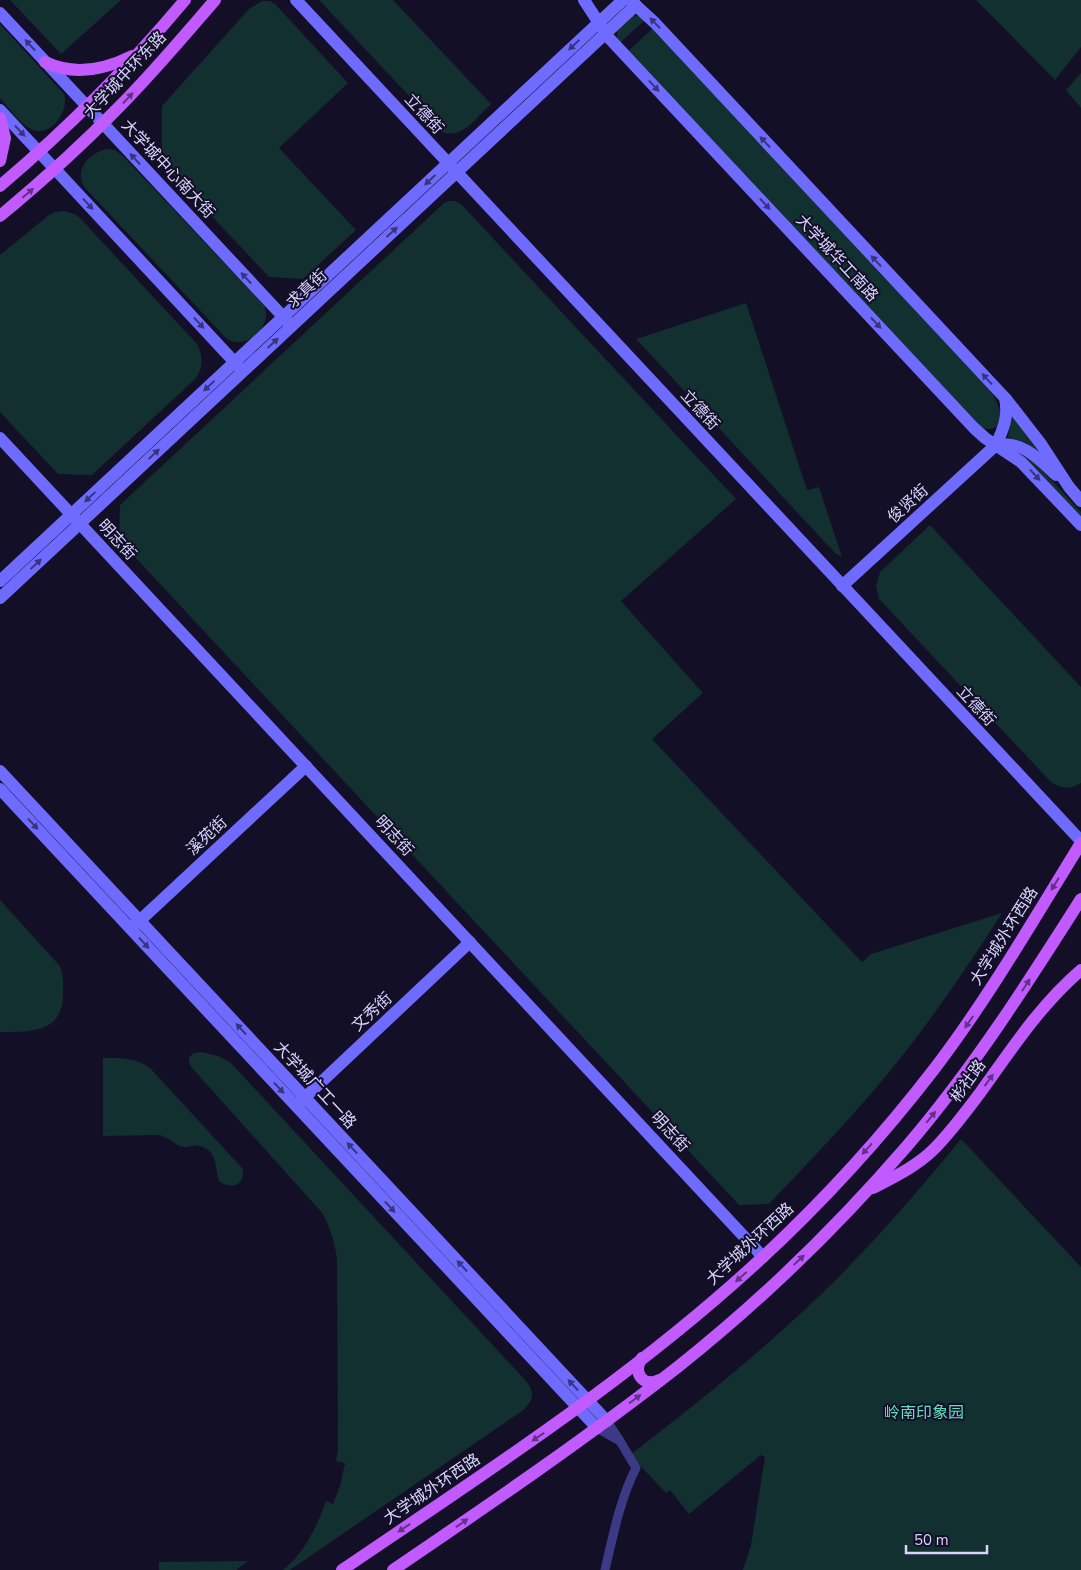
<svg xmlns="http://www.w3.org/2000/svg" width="1081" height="1570" font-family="'Nunito Sans','Noto Sans SC',sans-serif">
  <rect width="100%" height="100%" fill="#130f26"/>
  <g fill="#12302f">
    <polygon points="10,0 121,0 61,54"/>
    <path d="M 319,0 L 393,0 L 491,104 C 479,115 462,140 443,132 Z"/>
    <polygon points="976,0 1081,0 1081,47 1055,80"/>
    <polygon points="262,1 270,1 276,5 348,83 279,148 356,230 303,279 269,277 162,163 162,106 249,9"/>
    <polygon points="631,16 639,16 645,20 620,43 617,38 617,30"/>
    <path d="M 0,24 L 64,94 C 70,111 50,139 31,129 C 19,123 9,108 0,98 Z"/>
    <polygon points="653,28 993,394 1001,413 998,427 989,429 981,428 627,52"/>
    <polygon points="1081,73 1081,108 1066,90"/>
    <path d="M 107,149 L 115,150 L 123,156 L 264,305 C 274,325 246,353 226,338 L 85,188 C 73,170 89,153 107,149 Z"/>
    <path d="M 449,201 L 455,201 L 461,204 L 736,499 L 621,601 L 703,693 L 652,739 L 862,962 L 871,954 L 1002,913 C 963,974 922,1034 875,1089 C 841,1129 805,1166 769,1204 L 739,1205 L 119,540 L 120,505 L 444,203 Z"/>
    <path d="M 64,211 L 74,214 L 80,218 L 197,344 C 203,356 204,368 195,379 L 92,475 L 58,474 L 0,412 L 0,255 L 49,215 L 55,212 Z"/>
    <polygon points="746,303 807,490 819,487 842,557 835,553 636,339"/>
    <polygon points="1012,415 1040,453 1027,443 1008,437"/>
    <polygon points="1029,456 1081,512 1081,517 1027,459 1026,457"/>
    <path d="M 930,525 L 1081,687 L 1081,783 C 1070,790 1060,789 1050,781 L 879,599 L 876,586 L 880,572 Z"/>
    <path d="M 0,900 L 59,965 C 64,974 63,983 63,992 C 64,1033 31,1032 0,1032 Z"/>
    <path d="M 202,1052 L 218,1056 L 230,1062 L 526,1381 C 536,1393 533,1401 522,1411 L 290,1570 L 283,1570 C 305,1552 316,1528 326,1501 L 333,1504 L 340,1486 L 345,1463 L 336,1461 L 338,1450 L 337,1259 C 335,1242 330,1229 323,1214 L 192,1068 L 189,1063 L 189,1057 L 194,1053 Z"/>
    <path d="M 103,1058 C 120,1058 136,1057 150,1068 L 242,1168 C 247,1184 231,1191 219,1181 C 215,1167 217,1149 199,1146 C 193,1144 189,1148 183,1147 C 174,1145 170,1137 158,1135 L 103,1136 Z"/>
    <path d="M 961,1139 L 1081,1267 L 1081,1570 L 743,1570 L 751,1545 L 765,1457 L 761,1455 L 689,1514 L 670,1490 L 666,1493 L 630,1455 C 688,1410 745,1365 799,1315 C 858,1261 910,1201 961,1139 Z"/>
    <polygon points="248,1561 236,1570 159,1570 159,1562"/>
  </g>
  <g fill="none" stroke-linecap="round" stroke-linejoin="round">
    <g stroke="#3d3a85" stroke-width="9">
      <polyline points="597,1428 620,1441 607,1421"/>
      <path d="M 605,1570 C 613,1536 620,1499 636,1468 L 620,1441"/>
    </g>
    <g stroke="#6f6bff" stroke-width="12">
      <polyline points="296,0 1081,841"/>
      <polyline points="584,0 608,37 974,428 985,438 1021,462 1081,525"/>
      <polyline points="630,0 655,23 1006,399 1041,444 1069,487 1081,501"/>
      <polyline points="0,13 288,322"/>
      <polyline points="0,110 240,368"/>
      <polyline points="0,438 763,1257"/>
      <path d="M 996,445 C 1022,440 1039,459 1056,475"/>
      <polyline points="0,581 623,0"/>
      <path d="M 842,586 L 996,445 C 1003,430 1009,416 1005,398"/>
      <polyline points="0,598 636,5"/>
      <polyline points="0,771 607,1421"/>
      <polyline points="0,789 597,1428"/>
      <polyline points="134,926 306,766"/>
      <polyline points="299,1103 470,942"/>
    </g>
    <g stroke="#c25bff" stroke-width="12">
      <path d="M 45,62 C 74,76 104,70 132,56"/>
      <polyline points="0,118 5,138 0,161"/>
      <path d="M 0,186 C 67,129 129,67 185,0"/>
      <path d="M 0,216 C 41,182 81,146 118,108 C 152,74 183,37 215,0"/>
      <path d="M 873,1188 C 894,1177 917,1166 934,1149 C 951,1132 965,1113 980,1093 C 1011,1050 1040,1005 1081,970"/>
      <path d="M 642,1358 C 632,1372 643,1388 659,1380"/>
      <path d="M 342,1570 C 476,1479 612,1391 733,1284 C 807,1219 875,1146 935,1068 C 989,997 1034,919 1081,843"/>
      <path d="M 393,1570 C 490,1504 587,1438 679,1366 C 762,1300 838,1226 907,1146 C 973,1069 1027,984 1081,899"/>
    </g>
  </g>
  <defs><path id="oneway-solid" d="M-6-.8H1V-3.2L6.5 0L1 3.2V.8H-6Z" transform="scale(1.25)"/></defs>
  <g fill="#38347d">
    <use href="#oneway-solid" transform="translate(655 23) rotate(-134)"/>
    <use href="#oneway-solid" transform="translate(30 45) rotate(-133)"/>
    <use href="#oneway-solid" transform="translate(574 45) rotate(137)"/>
    <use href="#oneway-solid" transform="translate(654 86) rotate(47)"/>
    <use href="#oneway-solid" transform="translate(20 131) rotate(47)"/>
    <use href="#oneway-solid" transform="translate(765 142) rotate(-133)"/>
    <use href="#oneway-solid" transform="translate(135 159) rotate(-133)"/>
    <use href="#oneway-solid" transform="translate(430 180) rotate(137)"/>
    <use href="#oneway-solid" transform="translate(88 204) rotate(47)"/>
    <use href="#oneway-solid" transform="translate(765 204) rotate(47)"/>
    <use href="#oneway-solid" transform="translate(392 232) rotate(-43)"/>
    <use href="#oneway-solid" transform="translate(876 261) rotate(-133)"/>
    <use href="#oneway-solid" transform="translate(246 278) rotate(-133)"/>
    <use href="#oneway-solid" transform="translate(199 323) rotate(47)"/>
    <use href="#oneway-solid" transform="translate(876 323) rotate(47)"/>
    <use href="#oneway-solid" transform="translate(273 343) rotate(-43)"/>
    <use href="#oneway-solid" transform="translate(987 379) rotate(-133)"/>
    <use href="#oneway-solid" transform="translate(209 386) rotate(137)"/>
    <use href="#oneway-solid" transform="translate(154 454) rotate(-43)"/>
    <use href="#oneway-solid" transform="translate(1035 475) rotate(47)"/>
    <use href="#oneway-solid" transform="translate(90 497) rotate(137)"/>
    <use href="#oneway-solid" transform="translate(36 564) rotate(-43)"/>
    <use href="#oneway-solid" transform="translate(33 824) rotate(47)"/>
    <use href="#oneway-solid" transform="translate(144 943) rotate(47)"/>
    <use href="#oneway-solid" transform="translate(241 1029) rotate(-133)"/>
    <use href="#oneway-solid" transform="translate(279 1088) rotate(47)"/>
    <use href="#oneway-solid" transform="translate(352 1148) rotate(-133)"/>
    <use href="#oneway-solid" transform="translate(390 1207) rotate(47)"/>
    <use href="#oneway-solid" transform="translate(462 1266) rotate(-133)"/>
    <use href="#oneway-solid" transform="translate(573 1385) rotate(-133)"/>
  </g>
  <g fill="#623188">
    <use href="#oneway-solid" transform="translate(128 98) rotate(-47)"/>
    <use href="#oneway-solid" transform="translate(28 193) rotate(-40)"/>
    <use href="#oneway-solid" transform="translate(1055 884) rotate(122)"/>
    <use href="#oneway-solid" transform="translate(1026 985) rotate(-57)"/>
    <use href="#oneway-solid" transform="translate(969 1022) rotate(125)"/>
    <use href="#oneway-solid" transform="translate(989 1080) rotate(-54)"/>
    <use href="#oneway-solid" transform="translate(931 1117) rotate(-51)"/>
    <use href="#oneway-solid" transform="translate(867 1149) rotate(132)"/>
    <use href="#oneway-solid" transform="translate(799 1260) rotate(-43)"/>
    <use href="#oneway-solid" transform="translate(741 1277) rotate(138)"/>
    <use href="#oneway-solid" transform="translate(635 1399) rotate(-37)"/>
    <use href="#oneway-solid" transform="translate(538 1437) rotate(146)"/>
    <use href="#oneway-solid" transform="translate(462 1523) rotate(-35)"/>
    <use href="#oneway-solid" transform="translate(404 1528) rotate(146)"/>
  </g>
  <g text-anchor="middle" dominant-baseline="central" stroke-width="4" stroke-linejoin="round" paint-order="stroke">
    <g font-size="16" fill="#d9d4ff" stroke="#130f26">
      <text transform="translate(125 75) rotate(-47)">大学城中环东路</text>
      <text transform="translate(424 114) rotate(47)">立德街</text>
      <text transform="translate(168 169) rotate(47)">大学城中心南大街</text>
      <text transform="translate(837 258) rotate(47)">大学城华工南路</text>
      <text transform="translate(307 289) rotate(-43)">求真街</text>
      <text transform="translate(700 410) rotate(47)">立德街</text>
      <text transform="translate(908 504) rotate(-42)">俊贤街</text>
      <text transform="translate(117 540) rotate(47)">明志街</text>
      <text transform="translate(976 706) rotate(47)">立德街</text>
      <text transform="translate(207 836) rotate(-43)">溪苑街</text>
      <text transform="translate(394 836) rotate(47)">明志街</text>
      <text transform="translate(1004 936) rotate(-58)">大学城外环西路</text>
      <text transform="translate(372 1012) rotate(-43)">文秀街</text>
      <text transform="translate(968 1081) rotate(-54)">彬社路</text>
      <text transform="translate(315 1085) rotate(47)">大学城广工一路</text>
      <text transform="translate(670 1132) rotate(47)">明志街</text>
      <text transform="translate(750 1244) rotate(-43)">大学城外环西路</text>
      <text transform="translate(432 1489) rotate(-34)">大学城外环西路</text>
    </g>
    <g font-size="16" fill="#5fe0c0" stroke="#130f26">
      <text x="924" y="1413">岭南印象园</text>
    </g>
  </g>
  <path d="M906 1545v8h81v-8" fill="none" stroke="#d9d4ff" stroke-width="2.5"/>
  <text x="914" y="1545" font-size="15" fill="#d9d4ff" stroke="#130f26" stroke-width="4" paint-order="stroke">50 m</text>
</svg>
